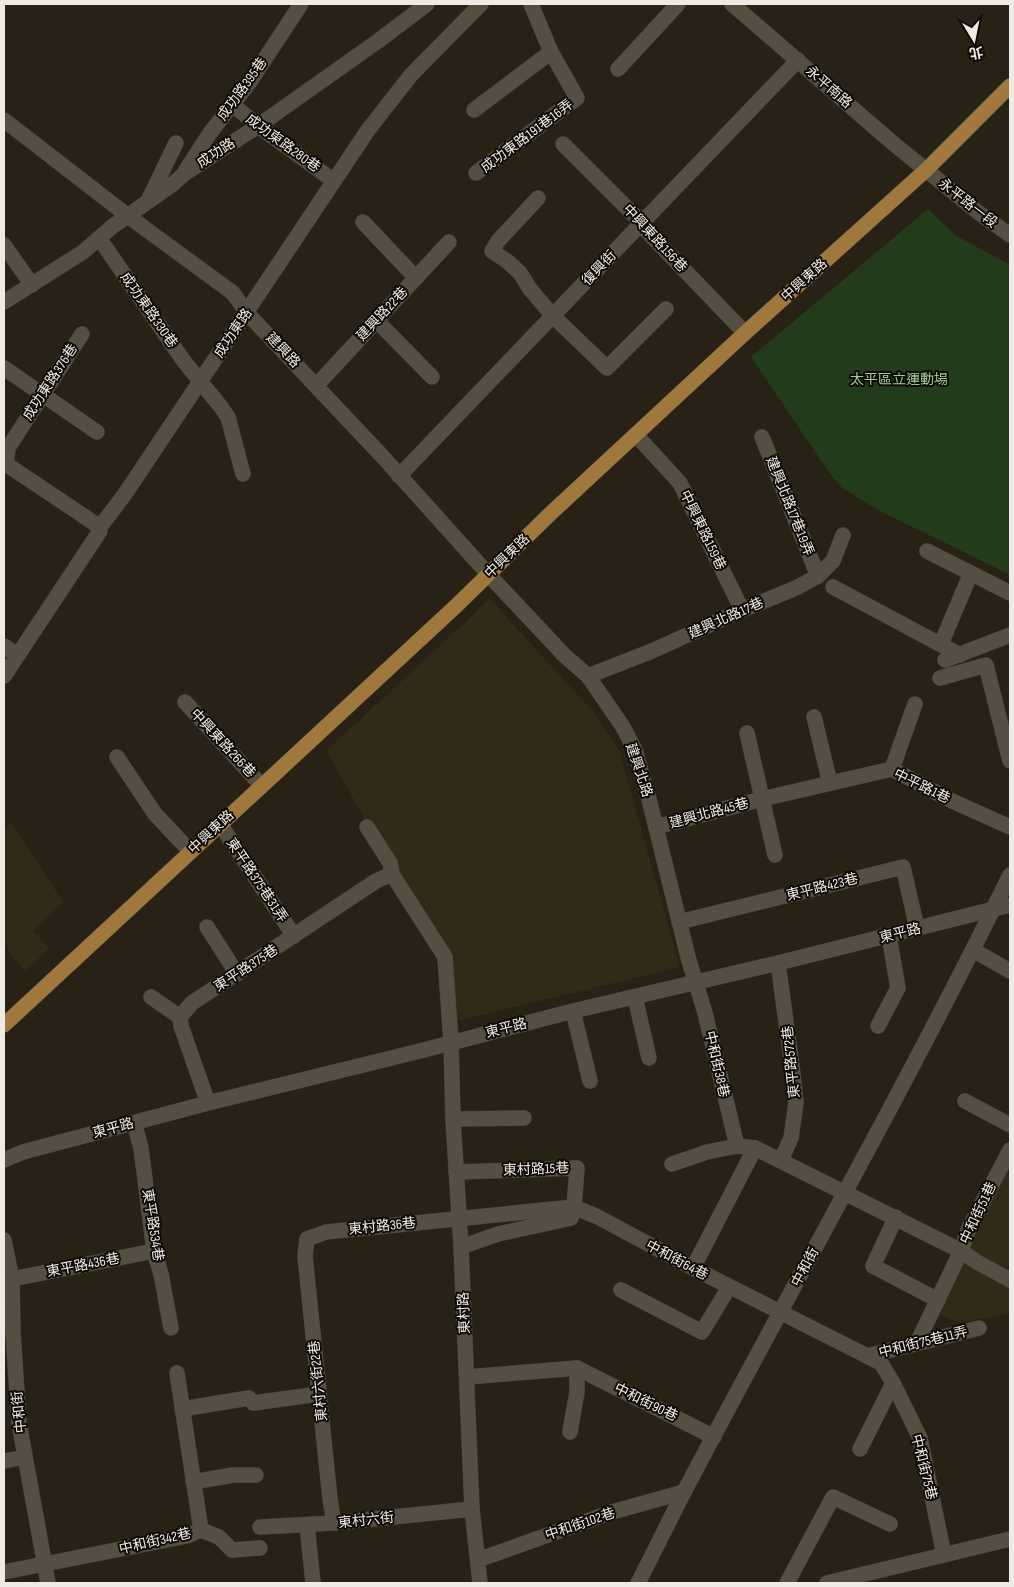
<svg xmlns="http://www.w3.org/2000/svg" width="1014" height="1587" font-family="'Sofia Sans Condensed','Noto Sans TC',sans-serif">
  <rect width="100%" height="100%" fill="#272116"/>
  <g fill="#322a18">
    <polygon points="490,599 589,707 619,750 680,967 449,1023 443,956 326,751"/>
    <polygon points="11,822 63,902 33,931 50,948 25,971 11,955 4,940 4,832"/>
    <polygon points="1010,1165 1010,1312 1009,1313 961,1323 936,1313"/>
  </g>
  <polygon fill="#223b1b" points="928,209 955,235 1010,265 1010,575 878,510 842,488 828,471 751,357"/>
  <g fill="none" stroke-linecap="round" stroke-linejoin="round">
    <defs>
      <g id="minor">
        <polyline points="732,4 894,144 979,213 1010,235"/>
        <polyline points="618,69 678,4"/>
        <polyline points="232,104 258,126 334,181"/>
        <polyline points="474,110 551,52"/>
        <polyline points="4,120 128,216 233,293 247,313 383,457 488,574 564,655 588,676 623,727 635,750 649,799 688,957 705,1013 737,1146"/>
        <polyline points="563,144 636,217 640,224 745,333"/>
        <polyline points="186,170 210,133 249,83 301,4"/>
        <polyline points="476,173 577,98 551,52 531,4"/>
        <polyline points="538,198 498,241 492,251 507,261 520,273 530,289 553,316 607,368 666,309"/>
        <polyline points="148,201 176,143"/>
        <polyline points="363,222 416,278"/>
        <polyline points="99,238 183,360 221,407 228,417 243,474"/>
        <polyline points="4,245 32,285"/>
        <polyline points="4,302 83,252 113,226 173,184 184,174 258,126 378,41 427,4"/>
        <polyline points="376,320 432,377"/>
        <polyline points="82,334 8,448 6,464 100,527"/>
        <polyline points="4,368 97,432"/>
        <polyline points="316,386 449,242"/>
        <polyline points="636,435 680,483 742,610"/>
        <polyline points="762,437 818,576"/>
        <polyline points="399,476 798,60"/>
        <polyline points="927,551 1010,593"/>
        <polyline points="833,587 960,655"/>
        <polyline points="941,644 971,573"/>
        <polyline points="4,646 17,655"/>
        <polyline points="945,660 1010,635"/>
        <polyline points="4,676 100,531 100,527 125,494 368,130 411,75 481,4"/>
        <polyline points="588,676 652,651 742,610 796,588 818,576 833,561 843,535"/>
        <polyline points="940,678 986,665 1010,761"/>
        <polyline points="185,702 261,785"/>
        <polyline points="814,717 830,783"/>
        <polyline points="747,733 775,855"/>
        <polyline points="117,757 155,814 190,851"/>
        <polyline points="892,769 915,704"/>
        <polyline points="220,824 294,936"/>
        <polyline points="367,827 390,863 392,874 445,957 451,1042 453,1119 461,1247 472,1509 480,1583"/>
        <polyline points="656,827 762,799 892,769 952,801 1010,827"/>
        <polyline points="679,922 903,867 917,928"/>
        <polyline points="207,927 237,974"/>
        <polyline points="973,950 1010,971"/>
        <polyline points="778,963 792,1066 796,1103 791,1138 781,1160"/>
        <polyline points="151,997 180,1017"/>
        <polyline points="635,997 649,1058"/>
        <polyline points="573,1011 590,1081"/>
        <polyline points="878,1026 898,988 889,936"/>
        <polyline points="965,1101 1010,1125"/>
        <polyline points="208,1103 181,1026 180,1017 192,1003 376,881 392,874"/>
        <polyline points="453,1119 524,1118"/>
        <polyline points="134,1123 141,1148 154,1251 161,1274 171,1328"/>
        <polyline points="4,1160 23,1152 208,1103 424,1050 573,1011 778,963 1010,905"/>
        <polyline points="672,1164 707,1152 737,1146 755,1148 961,1251 977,1262 1010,1280"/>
        <polyline points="456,1172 577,1168 574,1207 571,1218 498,1234 461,1247"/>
        <polyline points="896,1217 873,1266 938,1300"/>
        <polyline points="4,1240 12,1279 13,1333 19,1423 48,1583"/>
        <polyline points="693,1268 755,1148"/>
        <polyline points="12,1279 154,1251"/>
        <polyline points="621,1290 702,1332 729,1287"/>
        <polyline points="917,1343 961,1251 969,1228 1010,1150"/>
        <polyline points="867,1356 979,1328"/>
        <polyline points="177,1373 201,1530"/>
        <polyline points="467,1377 577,1368 714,1437"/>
        <polyline points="253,1403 319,1394"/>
        <polyline points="182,1409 249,1398"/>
        <polyline points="570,1432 577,1392 577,1368"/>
        <polyline points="860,1449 893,1383"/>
        <polyline points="4,1461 25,1457"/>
        <polyline points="193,1482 233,1475 256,1475"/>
        <polyline points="334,1523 330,1499 305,1256 307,1239 326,1232 574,1207 598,1217 693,1268 881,1363 893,1383 920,1438 944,1555"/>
        <polyline points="307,1525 313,1583"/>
        <polyline points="260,1527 334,1523 472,1509"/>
        <polyline points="478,1560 612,1512 684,1492"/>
        <polyline points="4,1572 187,1536 201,1530 219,1537 232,1550 260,1548"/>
        <path d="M 638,1583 C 654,1552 669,1521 685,1490 C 793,1285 908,1083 1010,875"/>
        <polyline points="787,1583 833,1497 890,1524"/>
        <polyline points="827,1583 1010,1539"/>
      </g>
      <polyline id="major" points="4,1025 456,606 550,514 745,333 926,170 1010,86"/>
    </defs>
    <use href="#minor" stroke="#413c34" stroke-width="16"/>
    <use href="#major" stroke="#413c34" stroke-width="16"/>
    <use href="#minor" stroke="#554e42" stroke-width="15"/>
    <use href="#major" stroke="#a0773c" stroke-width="15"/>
  </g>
  <g text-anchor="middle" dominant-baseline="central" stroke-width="4" stroke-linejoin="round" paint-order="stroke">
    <g font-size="14" fill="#efebe4" stroke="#0e0b07">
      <text transform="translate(829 87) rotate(41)">永平南路</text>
      <text transform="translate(242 89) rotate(-54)">成功路395巷</text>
      <text transform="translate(527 136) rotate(-37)">成功東路191巷16弄</text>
      <text transform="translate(283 143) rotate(36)">成功東路280巷</text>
      <text transform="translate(216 153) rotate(-33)">成功路</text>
      <text transform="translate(968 203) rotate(38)">永平路一段</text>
      <text transform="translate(655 238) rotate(47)">中興東路156巷</text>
      <text transform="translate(599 268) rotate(-46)">復興街</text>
      <text transform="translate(804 280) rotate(-42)">中興東路</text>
      <text transform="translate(149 310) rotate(55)">成功東路330巷</text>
      <text transform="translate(382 314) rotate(-47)">建興路22巷</text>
      <text transform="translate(233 333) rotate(-56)">成功東路</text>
      <text transform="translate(283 350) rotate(46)">建興路</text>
      <text transform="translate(50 382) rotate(-57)">成功東路376巷</text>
      <text transform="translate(790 506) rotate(68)">建興北路17巷19弄</text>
      <text transform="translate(703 530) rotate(64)">中興東路159巷</text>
      <text transform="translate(507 556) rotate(-44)">中興東路</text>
      <text transform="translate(726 618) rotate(-24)">建興北路17巷</text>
      <text transform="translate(223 743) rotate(47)">中興東路266巷</text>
      <text transform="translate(639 770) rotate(71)">建興北路</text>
      <text transform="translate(922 786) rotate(26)">中平路1巷</text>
      <text transform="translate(709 813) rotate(-15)">建興北路45巷</text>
      <text transform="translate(211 832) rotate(-43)">中興東路</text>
      <text transform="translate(257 880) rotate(56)">東平路375巷31弄</text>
      <text transform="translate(822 887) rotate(-14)">東平路423巷</text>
      <text transform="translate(900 933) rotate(-14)">東平路</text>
      <text transform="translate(246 968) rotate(-33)">東平路375巷</text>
      <text transform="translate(506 1028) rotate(-14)">東平路</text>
      <text transform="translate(791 1062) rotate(-96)">東平路572巷</text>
      <text transform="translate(717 1064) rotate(77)">中和街38巷</text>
      <text transform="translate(113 1128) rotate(-15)">東平路</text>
      <text transform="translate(536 1169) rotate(-2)">東村路15巷</text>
      <text transform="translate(978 1213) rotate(-65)">中和街51巷</text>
      <text transform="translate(153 1225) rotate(81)">東平路534巷</text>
      <text transform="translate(382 1226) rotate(-6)">東村路36巷</text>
      <text transform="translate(677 1260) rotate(28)">中和街64巷</text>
      <text transform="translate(83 1265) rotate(-11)">東平路436巷</text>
      <text transform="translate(805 1267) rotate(-62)">中和街</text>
      <text transform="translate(464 1313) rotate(-92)">東村路</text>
      <text transform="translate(923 1342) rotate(-14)">中和街75巷11弄</text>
      <text transform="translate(318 1381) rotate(-96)">東村六街22巷</text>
      <text transform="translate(646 1402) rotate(26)">中和街90巷</text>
      <text transform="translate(19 1412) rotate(-96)">中和街</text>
      <text transform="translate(924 1467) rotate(76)">中和街75巷</text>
      <text transform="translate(366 1520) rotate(-6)">東村六街</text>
      <text transform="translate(580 1524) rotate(-19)">中和街102巷</text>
      <text transform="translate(155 1541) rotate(-13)">中和街342巷</text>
    </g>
    <g font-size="14" fill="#9fcf93" stroke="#0e0b07">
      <text x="899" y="379">太平區立運動場</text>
    </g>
  </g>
  <rect width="1014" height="1587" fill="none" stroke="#efebe4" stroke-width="10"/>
  <g transform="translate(974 40) rotate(170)" stroke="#0e0b07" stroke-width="4" paint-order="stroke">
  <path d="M0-4L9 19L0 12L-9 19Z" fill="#efebe4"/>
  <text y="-8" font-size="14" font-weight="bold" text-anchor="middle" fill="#efebe4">北</text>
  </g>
</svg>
